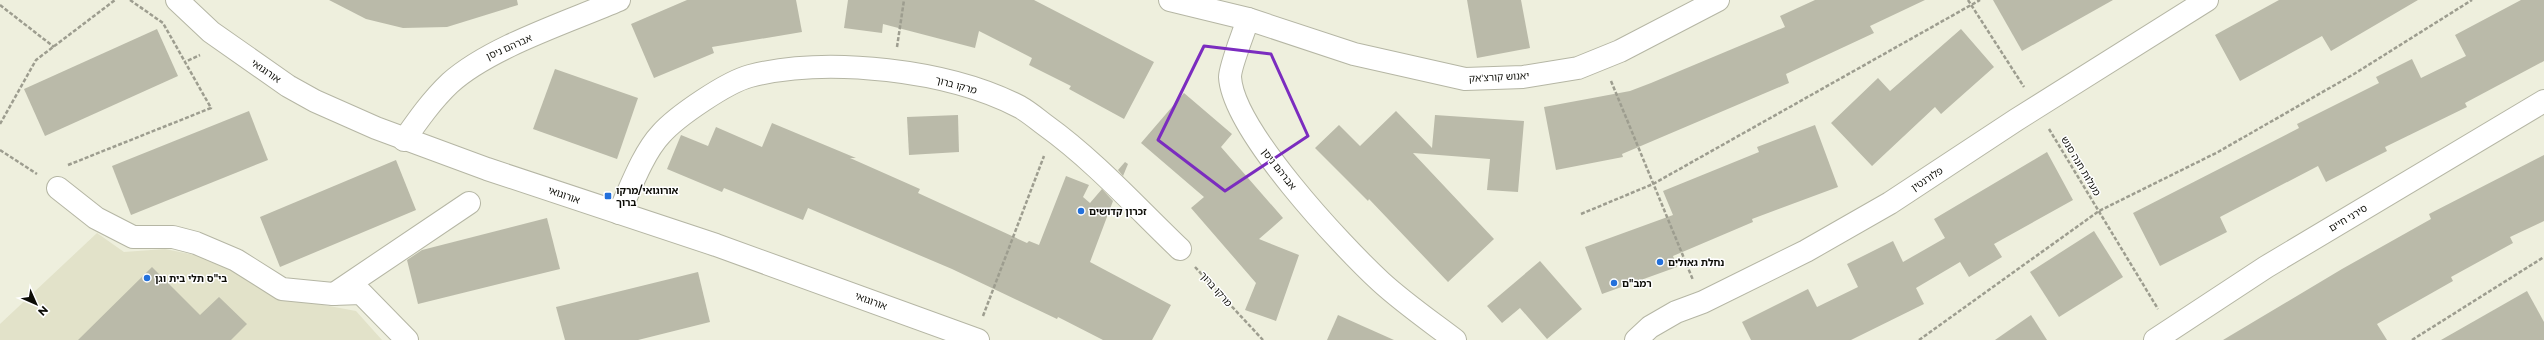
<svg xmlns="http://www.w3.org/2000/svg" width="2544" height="340" font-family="Montserrat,'Noto Sans Hebrew',sans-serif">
  <rect width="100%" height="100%" fill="#eeefdd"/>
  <polygon fill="#e2e2c9" points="97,233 124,252 165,249 205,257 286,298 356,311 382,340 0,340 0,324"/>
  <g fill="#babaa9">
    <polygon points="329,0 517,0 518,5 447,27 403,28 366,19"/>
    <polygon points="687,0 796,0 802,32 712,47 714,53 654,78 631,24"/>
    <polygon points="848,0 1034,0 1154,62 1124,119 1069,89 1071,86 1029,65 1032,58 979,31 975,48 883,24 882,33 844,28"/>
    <polygon points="1467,0 1521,0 1530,48 1477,58"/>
    <polygon points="1815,0 1925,0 1870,26 1874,33 1786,74 1789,83 1622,154 1623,157 1556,170 1544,107 1630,91 1651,83 1785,27 1780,16"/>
    <polygon points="1993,0 2113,0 2022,51"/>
    <polygon points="2279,0 2418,0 2331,51 2322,36 2240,81 2215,35"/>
    <polygon points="2521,0 2544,0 2544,61 2465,103 2467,107 2385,147 2387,151 2326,182 2318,166 2220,217 2227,232 2160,266 2133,213 2299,128 2297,124 2379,83 2376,77 2412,59 2421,78 2466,56 2455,35"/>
    <polygon points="157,29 178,76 45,136 24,89"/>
    <polygon points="1961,29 1994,67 1941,114 1935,107 1872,166 1831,123 1878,78 1890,91"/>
    <polygon points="555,69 638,98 617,159 533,129"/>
    <polygon points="1184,93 1232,134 1221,147 1283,218 1259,239 1299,255 1276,321 1245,310 1256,283 1191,208 1204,197 1141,143"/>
    <polygon points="249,111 268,160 131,215 112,166"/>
    <polygon points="1396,111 1432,148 1435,115 1524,121 1518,192 1487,190 1490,159 1413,153 1494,239 1448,282 1369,199 1368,201 1315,148 1339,125 1360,146"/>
    <polygon points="958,115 959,152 909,155 907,117"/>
    <polygon points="772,123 856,158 850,158 920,189 918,193 1027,243 1029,241 1039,245 1066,176 1089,185 1083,197 1090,203 1102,189 1113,201 1090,262 1171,305 1152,340 1103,340 1058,317 1057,319 952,269 808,208 803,220 724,188 722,192 667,169 681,135 708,146 716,127 762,147"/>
    <polygon points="1815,125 1838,187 1752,219 1753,222 1673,256 1677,267 1602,294 1585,247 1673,215 1663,191 1759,152 1757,147"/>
    <polygon points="2047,152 2073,200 1994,244 2002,257 1969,277 1960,262 1916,288 1924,304 1851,340 1751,340 1742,322 1808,289 1817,307 1858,287 1847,264 1893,241 1903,262 1945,238 1934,219"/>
    <polygon points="2544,155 2544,221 2510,237 2513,243 2451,277 2453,281 2377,324 2387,340 2223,340 2342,269 2431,219 2429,214"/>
    <polygon points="396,160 416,210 280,267 260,217"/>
    <polygon points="1125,162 1128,164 1123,176 1118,170"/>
    <polygon points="547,218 560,269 418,304 407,260 422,250"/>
    <polygon points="2094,231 2123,277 2059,317 2030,272"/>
    <polygon points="1540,261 1582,309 1547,339 1520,308 1502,323 1487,306"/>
    <polygon points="152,267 200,315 219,297 247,324 231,340 78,340"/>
    <polygon points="698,272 710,322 638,340 565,340 556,307"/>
    <polygon points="2527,291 2544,322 2544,340 2441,340"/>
    <polygon points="1338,315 1394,340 1327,340"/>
    <polygon points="2031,315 2047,340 1995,340"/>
  </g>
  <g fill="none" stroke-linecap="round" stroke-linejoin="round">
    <defs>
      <g id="minor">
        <polyline points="177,0 211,32 288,86 315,101 376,128 487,169 716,245 978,340"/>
        <polyline points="1170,0 1248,19 1354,54 1465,79 1523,77 1578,68 1620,51 1718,0"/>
        <path d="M 1248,19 C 1244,32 1230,66 1230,77 C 1233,130 1341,245 1381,282 C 1404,303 1430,321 1455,340"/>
        <path d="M 404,140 C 418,120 432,100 450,83 C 490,47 568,22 619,0"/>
        <polyline points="58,188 96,218 133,237 173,237 196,243 236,260 282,289 333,294 361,293 407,340"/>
        <path d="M 619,213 C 630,189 643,153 661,134 C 677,116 727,82 750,76 C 828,56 949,70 1020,107 C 1029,112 1037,119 1045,125 C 1095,161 1136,207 1180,249"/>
        <polyline points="334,294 469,203"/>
        <polyline points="1636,340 1650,327 1676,312 1703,302 1806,251 1890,203 2016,120 2207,0"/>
        <polyline points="2155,340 2266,267 2544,101"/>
      </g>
    </defs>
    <use href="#minor" stroke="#b5b6a4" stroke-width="24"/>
    <g stroke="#9d9d8f" stroke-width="2.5" stroke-dasharray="4 2" stroke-linecap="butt">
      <polyline points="130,0 163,23 185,62"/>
      <polyline points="1968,0 2024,87"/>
      <polyline points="0,5 54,47"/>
      <polyline points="897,47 904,0"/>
      <polyline points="1611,81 1693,280"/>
      <polyline points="0,124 36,60 115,0"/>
      <polyline points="2049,129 2158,309"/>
      <polyline points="0,150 37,174"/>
      <polyline points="68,165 211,108 185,62 200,55"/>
      <polyline points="1581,214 1653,184 1980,0"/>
      <polyline points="1195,267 1263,340"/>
      <polyline points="983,316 1044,156"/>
      <polyline points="1919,340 2099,211 2218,152 2354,74 2472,0"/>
      <polyline points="2412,340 2544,257"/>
    </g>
    <use href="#minor" stroke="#fff" stroke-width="22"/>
  </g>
  <path fill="none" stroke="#7b2cbf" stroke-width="3" stroke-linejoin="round" d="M 1204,46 L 1271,54 L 1308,136 L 1225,191 L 1158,140 Z"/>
  <g fill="#2370db" stroke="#fff" stroke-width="1.5">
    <rect x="604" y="192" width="8" height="8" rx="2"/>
    <circle cx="1081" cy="211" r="4"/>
    <circle cx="1660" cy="262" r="4"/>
    <circle cx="147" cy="278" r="4"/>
    <circle cx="1614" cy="283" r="4"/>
  </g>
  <g text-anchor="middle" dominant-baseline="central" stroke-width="3" stroke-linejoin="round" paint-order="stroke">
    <g font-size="10" fill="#0c0c06" stroke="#fff">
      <text transform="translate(509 47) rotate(-24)">אברהם ניסן</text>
      <text transform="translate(266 71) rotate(35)">אורוגואי</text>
      <text transform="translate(1499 77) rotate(-3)">יאנוש קורצ'אק</text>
      <text transform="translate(956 85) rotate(15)">מרקו ברוך</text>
      <text transform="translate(2081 166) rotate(59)">מעלות חנה סנש</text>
      <text transform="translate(1279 169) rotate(52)">אברהם ניסן</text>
      <text transform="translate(1927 179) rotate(-33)">פלורנטין</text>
      <text transform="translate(564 195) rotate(19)">אורוגואי</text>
      <text transform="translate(2348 218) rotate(-31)">סירני חיים</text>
      <text transform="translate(1216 289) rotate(48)">מרקו ברוך</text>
      <text transform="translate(871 301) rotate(20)">אורוגואי</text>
    </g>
    <g font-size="10" font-weight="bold" fill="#0c0c06" stroke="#fff" text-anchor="start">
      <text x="616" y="190">אורוגואי/מרקו<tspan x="616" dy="12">ברוך</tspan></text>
      <text x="1089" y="211">זכרון קדושים</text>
      <text x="1668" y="262">נחלת גאולים</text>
      <text x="155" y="278">בי"ס תלי בית וגן</text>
      <text x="1622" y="283">רמב"ם</text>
    </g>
  </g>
  <g transform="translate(36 304) rotate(135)" stroke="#ffffff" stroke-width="3" paint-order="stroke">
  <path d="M0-3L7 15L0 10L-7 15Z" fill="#0c0c06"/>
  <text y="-6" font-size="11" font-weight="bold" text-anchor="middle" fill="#0c0c06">N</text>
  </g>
</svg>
